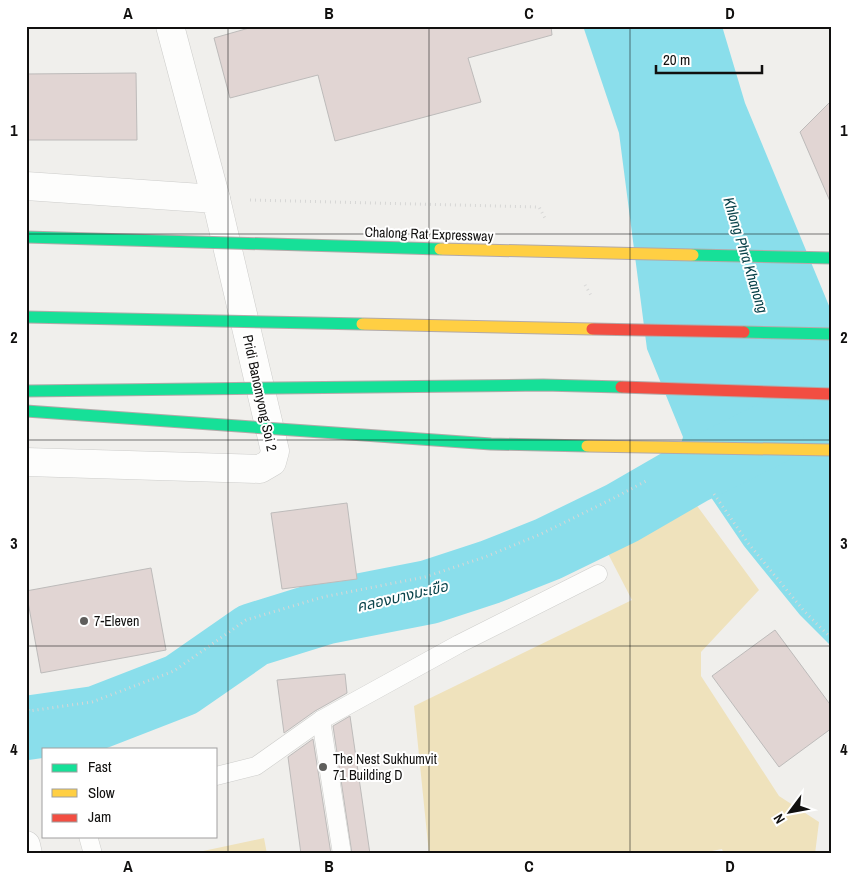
<svg xmlns="http://www.w3.org/2000/svg" width="858" height="880" font-family="'Archivo Narrow','Noto Sans Thai',sans-serif">
  <rect width="100%" height="100%" fill="#f0efec"/>
  <g fill="#efe2bc">
    <polygon points="692,499 759,590 701,652 701,676 779,796 819,822 815,854 724,854 722,849 697,854 429,854 414,706 632,600 603,544"/>
    <polygon points="264,838 267,854 189,854"/>
  </g>
  <polygon fill="#8adeeb" points="583,26 722,26 745,103 832,313 832,647 800,615 744,546 679,450 683,437 647,349 619,133"/>
  <g fill="none" stroke-linecap="round" stroke-linejoin="round">
    <polyline stroke="#8adeeb" stroke-width="64" points="26,728 96,718 181,685 253,635 327,612 429,592 490,572 548,549 622,513 693,472 772,433"/>
  </g>
  <g fill="#e1d5d3" stroke="#bdbbba">
    <polygon points="256,26 551,26 552,35 468,58 481,102 335,141 318,75 230,98 214,38"/>
    <polygon points="136,73 137,140 26,140 26,74"/>
    <polygon points="832,100 832,206 800,132"/>
    <polygon points="347,503 357,579 282,589 271,513"/>
    <polygon points="151,568 166,650 41,673 26,591"/>
    <polygon points="775,630 832,707 832,728 779,767 712,676"/>
    <polygon points="345,674 347,693 315,711 284,733 277,680"/>
    <polygon points="350,716 370,854 352,854 333,726"/>
    <polygon points="313,739 331,854 301,854 288,757"/>
  </g>
  <g fill="none" stroke-linecap="round" stroke-linejoin="round">
    <defs>
      <g id="lane">
        <polyline points="321,720 342,854"/>
        <polyline points="216,776 256,766 321,720 459,644 598,574"/>
        <polyline points="88,836 93,854"/>
      </g>
      <g id="street">
        <polyline points="170,26 216,199"/>
        <polyline points="26,186 216,199 275,451 272,462 260,469 26,462"/>
        <polyline points="26,845 28,854"/>
      </g>
    </defs>
    <use href="#lane" stroke="#cdcdcb" stroke-width="19"/>
    <use href="#street" stroke="#cdcdcb" stroke-width="29"/>
    <g stroke="#d7d7d6" stroke-width="3" stroke-dasharray="1 4" stroke-linecap="butt">
      <polyline points="250,200 539,207 546,220"/>
      <polyline points="585,285 592,297"/>
      <polyline points="714,494 748,543 804,611 832,639"/>
      <polyline points="26,700 29,711 92,702 174,671 246,620 323,597 425,577 485,557 541,534 614,498 646,481"/>
    </g>
    <use href="#lane" stroke="#fdfdfc" stroke-width="18"/>
    <use href="#street" stroke="#fdfdfc" stroke-width="28"/>
    <defs>
      <g id="fast-bridge">
        <polyline points="26,237 440,249"/>
        <polyline points="693,255 832,258"/>
        <polyline points="26,317 362,324"/>
        <polyline points="744,332 832,334"/>
        <polyline points="26,391 543,385 621,387"/>
        <polyline points="26,411 491,444 587,446"/>
      </g>
      <g id="slow-bridge">
        <polyline points="440,249 693,255"/>
        <polyline points="362,324 592,329"/>
        <polyline points="587,446 832,450"/>
      </g>
      <g id="jam-bridge">
        <polyline points="592,329 744,332"/>
        <polyline points="621,387 832,394"/>
      </g>
    </defs>
    <use href="#fast-bridge" stroke="#b2a9a8" stroke-width="13" stroke-linecap="butt"/>
    <use href="#slow-bridge" stroke="#b2a9a8" stroke-width="13" stroke-linecap="butt"/>
    <use href="#jam-bridge" stroke="#b2a9a8" stroke-width="13" stroke-linecap="butt"/>
    <use href="#fast-bridge" stroke="#16e098" stroke-width="11"/>
    <use href="#slow-bridge" stroke="#ffcf43" stroke-width="11"/>
    <use href="#jam-bridge" stroke="#f24e42" stroke-width="11"/>
  </g>
  <path fill="none" stroke="#11100f" stroke-width="1" stroke-opacity="0.55" d="M 228,26 L 228,854M 429,26 L 429,854M 630,26 L 630,854M 26,234 L 832,234M 26,440 L 832,440M 26,646 L 832,646"/>
  <g fill="#5f5e5c" stroke="#fff" stroke-width="2">
    <circle cx="84" cy="621" r="5"/>
    <circle cx="323" cy="767" r="5"/>
  </g>
  <g text-anchor="middle" dominant-baseline="central" stroke-width="4" stroke-linejoin="round" paint-order="stroke">
    <g font-size="14" fill="#11100f" stroke="#fff">
      <text transform="translate(429 234) rotate(2)">Chalong Rat Expressway</text>
      <text transform="translate(260 393) rotate(78)">Pridi Banomyong Soi 2</text>
    </g>
    <g font-size="14" fill="#11100f" stroke="#fff" text-anchor="start">
      <text x="94" y="621">7-Eleven</text>
      <text x="333" y="759">The Nest Sukhumvit<tspan x="333" dy="16">71 Building D</tspan></text>
    </g>
    <g font-size="15" font-style="italic" fill="#0b444c" stroke="#fff">
      <text transform="translate(746 255) rotate(73)">Khlong Phra Khanong</text>
      <text transform="translate(402 596) rotate(-13)">คลองบางมะเขือ</text>
    </g>
  </g>
  <rect width="858" height="880" fill="none" stroke="#ffffff" stroke-width="55"/>
  <rect x="42" y="748" width="175" height="90" fill="#ffffff" stroke="#a09f9f"/>
  <rect x="52" y="764" width="25" height="8" fill="#16e098" stroke="#a09f9f"/>
  <text x="88" y="772" font-size="15" fill="#11100f">Fast</text>
  <rect x="52" y="789" width="25" height="8" fill="#ffcf43" stroke="#a09f9f"/>
  <text x="88" y="798" font-size="15" fill="#11100f">Slow</text>
  <rect x="52" y="814" width="25" height="8" fill="#f24e42" stroke="#a09f9f"/>
  <text x="88" y="822" font-size="15" fill="#11100f">Jam</text>
  <g transform="translate(790 812) rotate(238)" stroke="#ffffff" stroke-width="4" paint-order="stroke">
  <path d="M0-4L9 19L0 12L-9 19Z" fill="#11100f"/>
  <text y="-8" font-size="14" font-weight="bold" text-anchor="middle" fill="#11100f">N</text>
  </g>
  <path d="M656 65v8h106v-8" fill="none" stroke="#11100f" stroke-width="2.5"/>
  <text x="663" y="65" font-size="15" fill="#11100f" stroke="#ffffff" stroke-width="4" paint-order="stroke">20 m</text>
  <rect x="28" y="28" width="802" height="824" fill="none" stroke="#11100f" stroke-width="2"/>
  <g font-size="16" text-anchor="middle" font-weight="bold" fill="#11100f">
    <text x="128" y="19">A</text>
    <text x="329" y="19">B</text>
    <text x="529" y="19">C</text>
    <text x="730" y="19">D</text>
    <text x="14" y="136">1</text>
    <text x="844" y="136">1</text>
    <text x="14" y="343">2</text>
    <text x="844" y="343">2</text>
    <text x="14" y="549">3</text>
    <text x="844" y="549">3</text>
    <text x="14" y="755">4</text>
    <text x="844" y="755">4</text>
    <text x="128" y="872">A</text>
    <text x="329" y="872">B</text>
    <text x="529" y="872">C</text>
    <text x="730" y="872">D</text>
  </g>
</svg>
